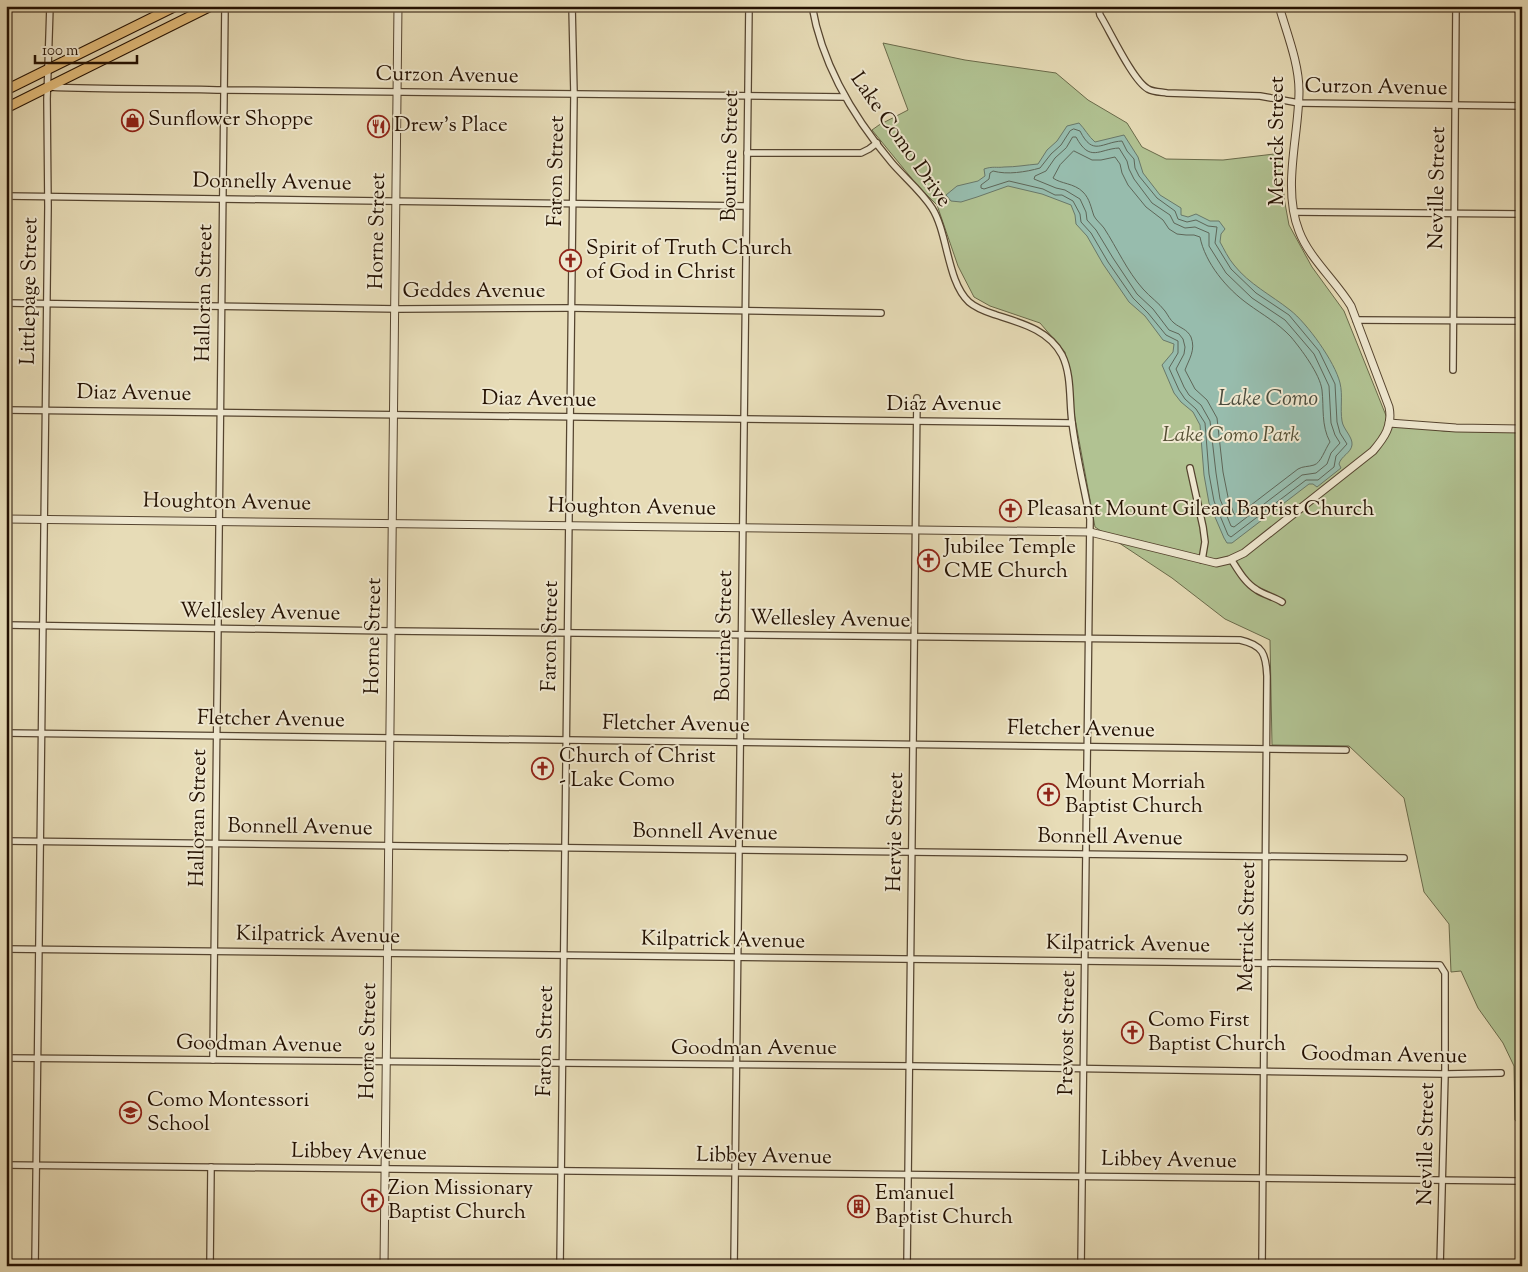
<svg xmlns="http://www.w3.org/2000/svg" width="1528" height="1272" font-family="'Sorts Mill Goudy',serif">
  <rect width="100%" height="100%" fill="#e7dcb7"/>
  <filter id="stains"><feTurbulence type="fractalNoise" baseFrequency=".004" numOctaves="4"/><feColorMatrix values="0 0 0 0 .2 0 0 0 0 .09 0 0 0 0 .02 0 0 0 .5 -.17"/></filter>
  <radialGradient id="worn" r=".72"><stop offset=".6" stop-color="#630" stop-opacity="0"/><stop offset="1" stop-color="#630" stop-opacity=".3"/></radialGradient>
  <polygon fill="#b1c292" stroke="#6a6a4a" points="883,43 965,60 1056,73 1088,100 1127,123 1142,147 1166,159 1223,160 1283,153 1284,198 1289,225 1312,267 1344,311 1389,423 1444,431 1522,432 1522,1128 1515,1120 1514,1066 1503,1043 1478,1008 1461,971 1451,972 1449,924 1424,892 1404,798 1349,746 1272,745 1270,640 1225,619 1172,578 1095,527 1074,413 1065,352 1040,323 990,306 974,297 958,266 937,205 917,185 872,130 879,125 908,110"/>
  <path fill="#97bcad" stroke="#697869" d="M 1079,123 C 1085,129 1088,136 1095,142 L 1124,135 L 1138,157 L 1143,173 L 1160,195 L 1181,208 L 1181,215 L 1188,217 L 1196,214 L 1210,221 L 1219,221 L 1225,229 L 1221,234 L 1220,242 C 1224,249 1228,258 1234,265 C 1249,284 1271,295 1290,310 C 1307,323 1335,362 1340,383 C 1343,395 1340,409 1342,421 C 1343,429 1353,437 1352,445 C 1351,453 1341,456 1339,464 L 1341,468 L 1317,487 L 1313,484 L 1309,484 L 1232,543 L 1227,543 L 1224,538 L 1209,503 L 1204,475 L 1200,425 L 1193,412 L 1181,402 L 1174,393 L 1162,365 L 1173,352 L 1174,344 L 1163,340 L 1145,316 L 1129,302 L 1103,264 L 1087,236 L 1076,224 L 1075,215 L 1071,205 L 1042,194 L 1008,186 L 977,197 L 961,202 L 951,201 L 946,195 L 957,186 L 978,181 L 985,176 L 984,169 C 993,166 996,168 1004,167 C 1016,167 1026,165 1038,164 L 1047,150 L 1057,141 L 1067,126 Z"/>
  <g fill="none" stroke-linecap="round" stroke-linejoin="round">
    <g stroke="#5e6658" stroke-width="1">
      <path d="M 1074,129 L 1080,131 C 1093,157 1102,142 1122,141 L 1127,151 L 1134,159 L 1135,168 L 1139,176 L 1157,198 L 1175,211 L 1178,219 L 1187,222 L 1196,220 L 1208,226 L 1217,227 L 1215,243 L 1231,269 L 1256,293 L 1289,315 L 1319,351 L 1335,384 L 1337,422 L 1340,433 L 1347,444 L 1336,456 L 1334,467 L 1318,480 L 1306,480 L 1231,537 L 1228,535 L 1214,501 L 1209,474 L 1205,423 L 1196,409 L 1185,399 L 1179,390 L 1169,368 L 1178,353 L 1178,341 L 1166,335 L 1148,313 L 1133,298 L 1108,262 L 1091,233 L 1081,222 L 1080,214 L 1073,201 L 1062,195 L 1055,195 L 1043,189 L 1009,181 L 984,189 L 981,188 L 981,185 L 989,179 L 990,173 L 993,171 C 1007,175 1026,172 1040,168 L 1051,154 L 1061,145 L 1070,131 Z"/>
      <path d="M 1073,137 L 1076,137 C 1090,163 1099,149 1119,148 L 1127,161 L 1129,169 L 1134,179 L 1152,203 L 1170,215 L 1174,223 L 1185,228 L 1195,227 L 1209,233 L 1209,246 L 1226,273 L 1252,298 L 1285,320 L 1314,354 L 1329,386 L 1331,423 L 1335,435 L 1340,443 L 1331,453 L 1327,464 L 1316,473 L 1302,475 L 1234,527 L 1231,526 L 1220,499 L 1216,473 L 1210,421 L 1201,405 L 1189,395 L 1184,387 L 1176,369 L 1184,354 L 1185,347 L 1183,339 L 1179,334 L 1169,330 L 1153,309 L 1137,294 L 1113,258 L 1096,230 L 1087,220 L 1086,212 L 1080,199 L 1065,190 L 1056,188 L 1034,179 L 1035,176 L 1046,171 L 1055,158 L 1066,148 Z"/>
      <path d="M 1074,151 L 1092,160 L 1101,160 L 1115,157 L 1120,164 L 1122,173 L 1128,185 L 1146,207 L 1163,220 L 1169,229 L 1177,234 L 1186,235 L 1194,235 L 1200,237 C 1205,263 1227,289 1248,304 C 1263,315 1278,323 1291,337 C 1301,349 1320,374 1322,390 C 1324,408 1321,425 1330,442 C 1325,449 1321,463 1314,465 C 1308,467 1303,466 1298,469 L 1238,515 L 1234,514 L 1228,497 L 1223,472 L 1217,418 L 1207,400 L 1195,389 L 1185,370 C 1189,359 1196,350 1191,337 C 1187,329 1180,328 1174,323 C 1170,320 1168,315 1165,311 C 1159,303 1150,297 1143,289 C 1127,271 1117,248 1104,228 C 1101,224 1096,220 1094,216 C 1091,208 1090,199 1083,192 C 1074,183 1061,184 1053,178 L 1060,165 Z"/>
    </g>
    <defs>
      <g id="minor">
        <path d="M 812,6 C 822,64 854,118 892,163 C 905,178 921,191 932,208 C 948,233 947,282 969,302 C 977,309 987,312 996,315 C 1021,323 1049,330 1062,355 C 1072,375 1069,401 1072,422 C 1076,455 1084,487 1090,519 L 1081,1266"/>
        <path d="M 1098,6 L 1100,15 C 1110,31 1133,81 1148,89 C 1153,92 1161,92 1167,93 L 1260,96 L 1299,103 L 1522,106"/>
        <path d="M 49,87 C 108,90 165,88 224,90 L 845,97"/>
        <polyline points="747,153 861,153 869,149 877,143"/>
        <polyline points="6,196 746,206"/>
        <polyline points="1294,212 1522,214"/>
        <polyline points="6,303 399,309 571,308 881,313"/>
        <polyline points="1356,320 1522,321"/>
        <polyline points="1453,370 1456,6"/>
        <polyline points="6,410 1072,423"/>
        <polyline points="1190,468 1203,527 1205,542 1202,560"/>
        <path d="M 1231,559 C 1238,570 1245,583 1257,590 C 1265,595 1274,597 1282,602"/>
        <path d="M 6,625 L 391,631 L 1240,640 C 1263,645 1266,654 1267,676 L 1262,1266"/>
        <polyline points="6,733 1346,750"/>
        <polyline points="6,841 1404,858"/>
        <polyline points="6,949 1440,965 1445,973 1445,1074 1440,1266"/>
        <polyline points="6,1058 910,1066 1445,1074 1501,1073"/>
        <polyline points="213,1060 225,6"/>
        <polyline points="6,1165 1522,1181"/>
        <polyline points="35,1266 48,207 47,99 50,6"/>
        <polyline points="210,1266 211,1167"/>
        <polyline points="560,1266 574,94 572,6"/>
        <polyline points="734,1266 749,6"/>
        <polyline points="907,1266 917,398"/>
      </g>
      <g id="tertiary">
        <polyline points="1389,423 1456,428 1522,429"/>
        <path d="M 6,519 L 1090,532 L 1216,563 L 1229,560 L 1244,553 L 1373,451 C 1384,438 1393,426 1389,407 L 1351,306 C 1336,281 1309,258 1299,231 C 1282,187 1299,136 1299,91 C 1299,63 1287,34 1279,6"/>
        <polyline points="384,1266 398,6"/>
      </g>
      <g id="primary">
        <polyline points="6,90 176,6"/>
        <polyline points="6,108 211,6"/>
      </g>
    </defs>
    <use href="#minor" stroke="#55442f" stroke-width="8"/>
    <use href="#tertiary" stroke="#55442f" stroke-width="9"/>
    <use href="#primary" stroke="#241102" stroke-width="11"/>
    <use href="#minor" stroke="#efe8d0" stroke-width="5.5"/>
    <use href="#tertiary" stroke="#efe8d0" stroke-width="7"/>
    <use href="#primary" stroke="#e4be7c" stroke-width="9"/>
  </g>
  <defs>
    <symbol id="shop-ring" viewBox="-11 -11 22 22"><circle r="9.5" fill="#efe8d0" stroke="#8f2418" stroke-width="1.5"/><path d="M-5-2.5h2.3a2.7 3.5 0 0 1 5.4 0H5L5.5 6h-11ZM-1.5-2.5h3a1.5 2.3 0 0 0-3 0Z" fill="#8f2418"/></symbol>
    <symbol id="restaurant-ring" viewBox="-11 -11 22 22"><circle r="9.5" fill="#efe8d0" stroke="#8f2418" stroke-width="1.5"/><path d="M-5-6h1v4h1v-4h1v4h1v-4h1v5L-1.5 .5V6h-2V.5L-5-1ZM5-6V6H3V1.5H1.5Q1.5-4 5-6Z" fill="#8f2418"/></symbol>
    <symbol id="church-ring" viewBox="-11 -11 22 22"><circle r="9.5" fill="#efe8d0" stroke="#8f2418" stroke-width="1.5"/><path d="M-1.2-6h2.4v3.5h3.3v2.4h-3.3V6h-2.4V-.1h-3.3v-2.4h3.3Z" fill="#8f2418"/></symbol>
    <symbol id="school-ring" viewBox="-11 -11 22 22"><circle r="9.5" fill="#efe8d0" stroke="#8f2418" stroke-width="1.5"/><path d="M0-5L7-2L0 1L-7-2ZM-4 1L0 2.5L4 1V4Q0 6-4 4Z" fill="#8f2418"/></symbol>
    <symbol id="building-ring" viewBox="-11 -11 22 22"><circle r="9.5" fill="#efe8d0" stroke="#8f2418" stroke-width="1.5"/><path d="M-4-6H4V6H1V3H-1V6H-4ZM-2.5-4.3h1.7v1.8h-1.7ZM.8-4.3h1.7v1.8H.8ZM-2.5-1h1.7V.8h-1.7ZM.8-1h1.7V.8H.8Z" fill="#8f2418"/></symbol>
  </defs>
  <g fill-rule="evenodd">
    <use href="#shop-ring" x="120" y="108" width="25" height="25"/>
    <use href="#restaurant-ring" x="366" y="114" width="25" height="25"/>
    <use href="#church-ring" x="558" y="248" width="25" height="25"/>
    <use href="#church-ring" x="998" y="498" width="25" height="25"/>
    <use href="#church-ring" x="916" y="548" width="25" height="25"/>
    <use href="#church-ring" x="530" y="756" width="25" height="25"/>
    <use href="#church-ring" x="1036" y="782" width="25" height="25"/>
    <use href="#church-ring" x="1120" y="1020" width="25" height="25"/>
    <use href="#school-ring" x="118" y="1100" width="25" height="25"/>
    <use href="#church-ring" x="360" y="1188" width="25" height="25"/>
    <use href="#building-ring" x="846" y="1194" width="25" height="25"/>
  </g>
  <g text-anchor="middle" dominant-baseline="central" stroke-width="4" stroke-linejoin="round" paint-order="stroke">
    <g font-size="21" fill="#241102" stroke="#efe8d0">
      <text transform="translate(447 76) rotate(1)">Curzon Avenue</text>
      <text transform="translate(1376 88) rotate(1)">Curzon Avenue</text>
      <text transform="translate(900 140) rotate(55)">Lake Como Drive</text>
      <text transform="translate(1278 141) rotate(-90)">Merrick Street</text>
      <text transform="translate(731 156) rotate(-89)">Bourine Street</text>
      <text transform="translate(557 171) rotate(-89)">Faron Street</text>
      <text transform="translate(272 183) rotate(1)">Donnelly Avenue</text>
      <text transform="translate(1438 188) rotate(-89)">Neville Street</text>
      <text transform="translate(378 231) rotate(-89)">Horne Street</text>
      <text transform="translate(30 291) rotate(-89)">Littlepage Street</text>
      <text x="474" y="292">Geddes Avenue</text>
      <text transform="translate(205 293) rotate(-89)">Halloran Street</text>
      <text transform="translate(134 394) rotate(1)">Diaz Avenue</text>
      <text transform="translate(539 400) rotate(1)">Diaz Avenue</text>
      <text x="944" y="405">Diaz Avenue</text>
      <text transform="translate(227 503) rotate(1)">Houghton Avenue</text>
      <text transform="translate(632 508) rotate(1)">Houghton Avenue</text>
      <text transform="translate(260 613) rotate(1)">Wellesley Avenue</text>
      <text transform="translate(830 620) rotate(1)">Wellesley Avenue</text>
      <text transform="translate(374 636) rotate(-89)">Horne Street</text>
      <text transform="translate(551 636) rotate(-89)">Faron Street</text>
      <text transform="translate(725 636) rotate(-89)">Bourine Street</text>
      <text transform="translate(271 720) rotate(1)">Fletcher Avenue</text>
      <text transform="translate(676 725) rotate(1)">Fletcher Avenue</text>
      <text transform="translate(1081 730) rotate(1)">Fletcher Avenue</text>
      <text transform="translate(199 818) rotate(-89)">Halloran Street</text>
      <text transform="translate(300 828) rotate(1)">Bonnell Avenue</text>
      <text transform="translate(896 832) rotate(-89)">Hervie Street</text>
      <text transform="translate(705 833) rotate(1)">Bonnell Avenue</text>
      <text transform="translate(1110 838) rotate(1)">Bonnell Avenue</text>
      <text transform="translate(1248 927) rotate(-89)">Merrick Street</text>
      <text transform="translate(318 936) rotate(1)">Kilpatrick Avenue</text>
      <text transform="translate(723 941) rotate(1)">Kilpatrick Avenue</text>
      <text transform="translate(1128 945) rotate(1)">Kilpatrick Avenue</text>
      <text transform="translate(1068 1033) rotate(-89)">Prevost Street</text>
      <text transform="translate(369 1041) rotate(-89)">Horne Street</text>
      <text transform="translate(546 1041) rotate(-89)">Faron Street</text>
      <text transform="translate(259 1045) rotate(1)">Goodman Avenue</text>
      <text x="754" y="1049">Goodman Avenue</text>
      <text transform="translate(1384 1056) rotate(1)">Goodman Avenue</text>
      <text transform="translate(1427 1144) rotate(-89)">Neville Street</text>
      <text transform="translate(359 1153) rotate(1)">Libbey Avenue</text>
      <text transform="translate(764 1157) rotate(1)">Libbey Avenue</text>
      <text transform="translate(1169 1161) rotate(1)">Libbey Avenue</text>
    </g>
    <g font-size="21" fill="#241102" stroke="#efe8d0" text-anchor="start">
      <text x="148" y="120">Sunflower Shoppe</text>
      <text x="394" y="126">Drew's Place</text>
      <text x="586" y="249">Spirit of Truth Church<tspan x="586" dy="24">of God in Christ</tspan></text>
      <text x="1027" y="510">Pleasant Mount Gilead Baptist Church</text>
      <text x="944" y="548">Jubilee Temple<tspan x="944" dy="24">CME Church</tspan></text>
      <text x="559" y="757">Church of Christ<tspan x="559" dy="24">- Lake Como</tspan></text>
      <text x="1065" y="783">Mount Morriah<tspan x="1065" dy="24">Baptist Church</tspan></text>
      <text x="1148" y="1021">Como First<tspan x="1148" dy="24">Baptist Church</tspan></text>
      <text x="147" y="1101">Como Montessori<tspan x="147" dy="24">School</tspan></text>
      <text x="388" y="1189">Zion Missionary<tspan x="388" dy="24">Baptist Church</tspan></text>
      <text x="875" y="1194">Emanuel<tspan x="875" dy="24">Baptist Church</tspan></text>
    </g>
    <g font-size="21" font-style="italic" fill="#554f34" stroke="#efe8d0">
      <text x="1231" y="436">Lake Como Park</text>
    </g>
    <g font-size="22" font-style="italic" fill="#4c4d3e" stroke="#efe8d0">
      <text x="1268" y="400">Lake Como</text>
    </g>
  </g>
  <rect width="1528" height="1272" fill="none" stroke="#e7dcb7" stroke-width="25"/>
  <rect x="8" y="8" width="1513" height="1257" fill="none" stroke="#241102" stroke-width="2.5"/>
  <rect x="12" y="12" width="1503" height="1247" fill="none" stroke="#241102"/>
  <path d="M35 55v8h102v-8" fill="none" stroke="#241102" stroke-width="2.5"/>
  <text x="42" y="55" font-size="15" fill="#241102" stroke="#efe8d0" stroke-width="4" paint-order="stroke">100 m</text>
  <rect width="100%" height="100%" filter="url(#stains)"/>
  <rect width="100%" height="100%" fill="url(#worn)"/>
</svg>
